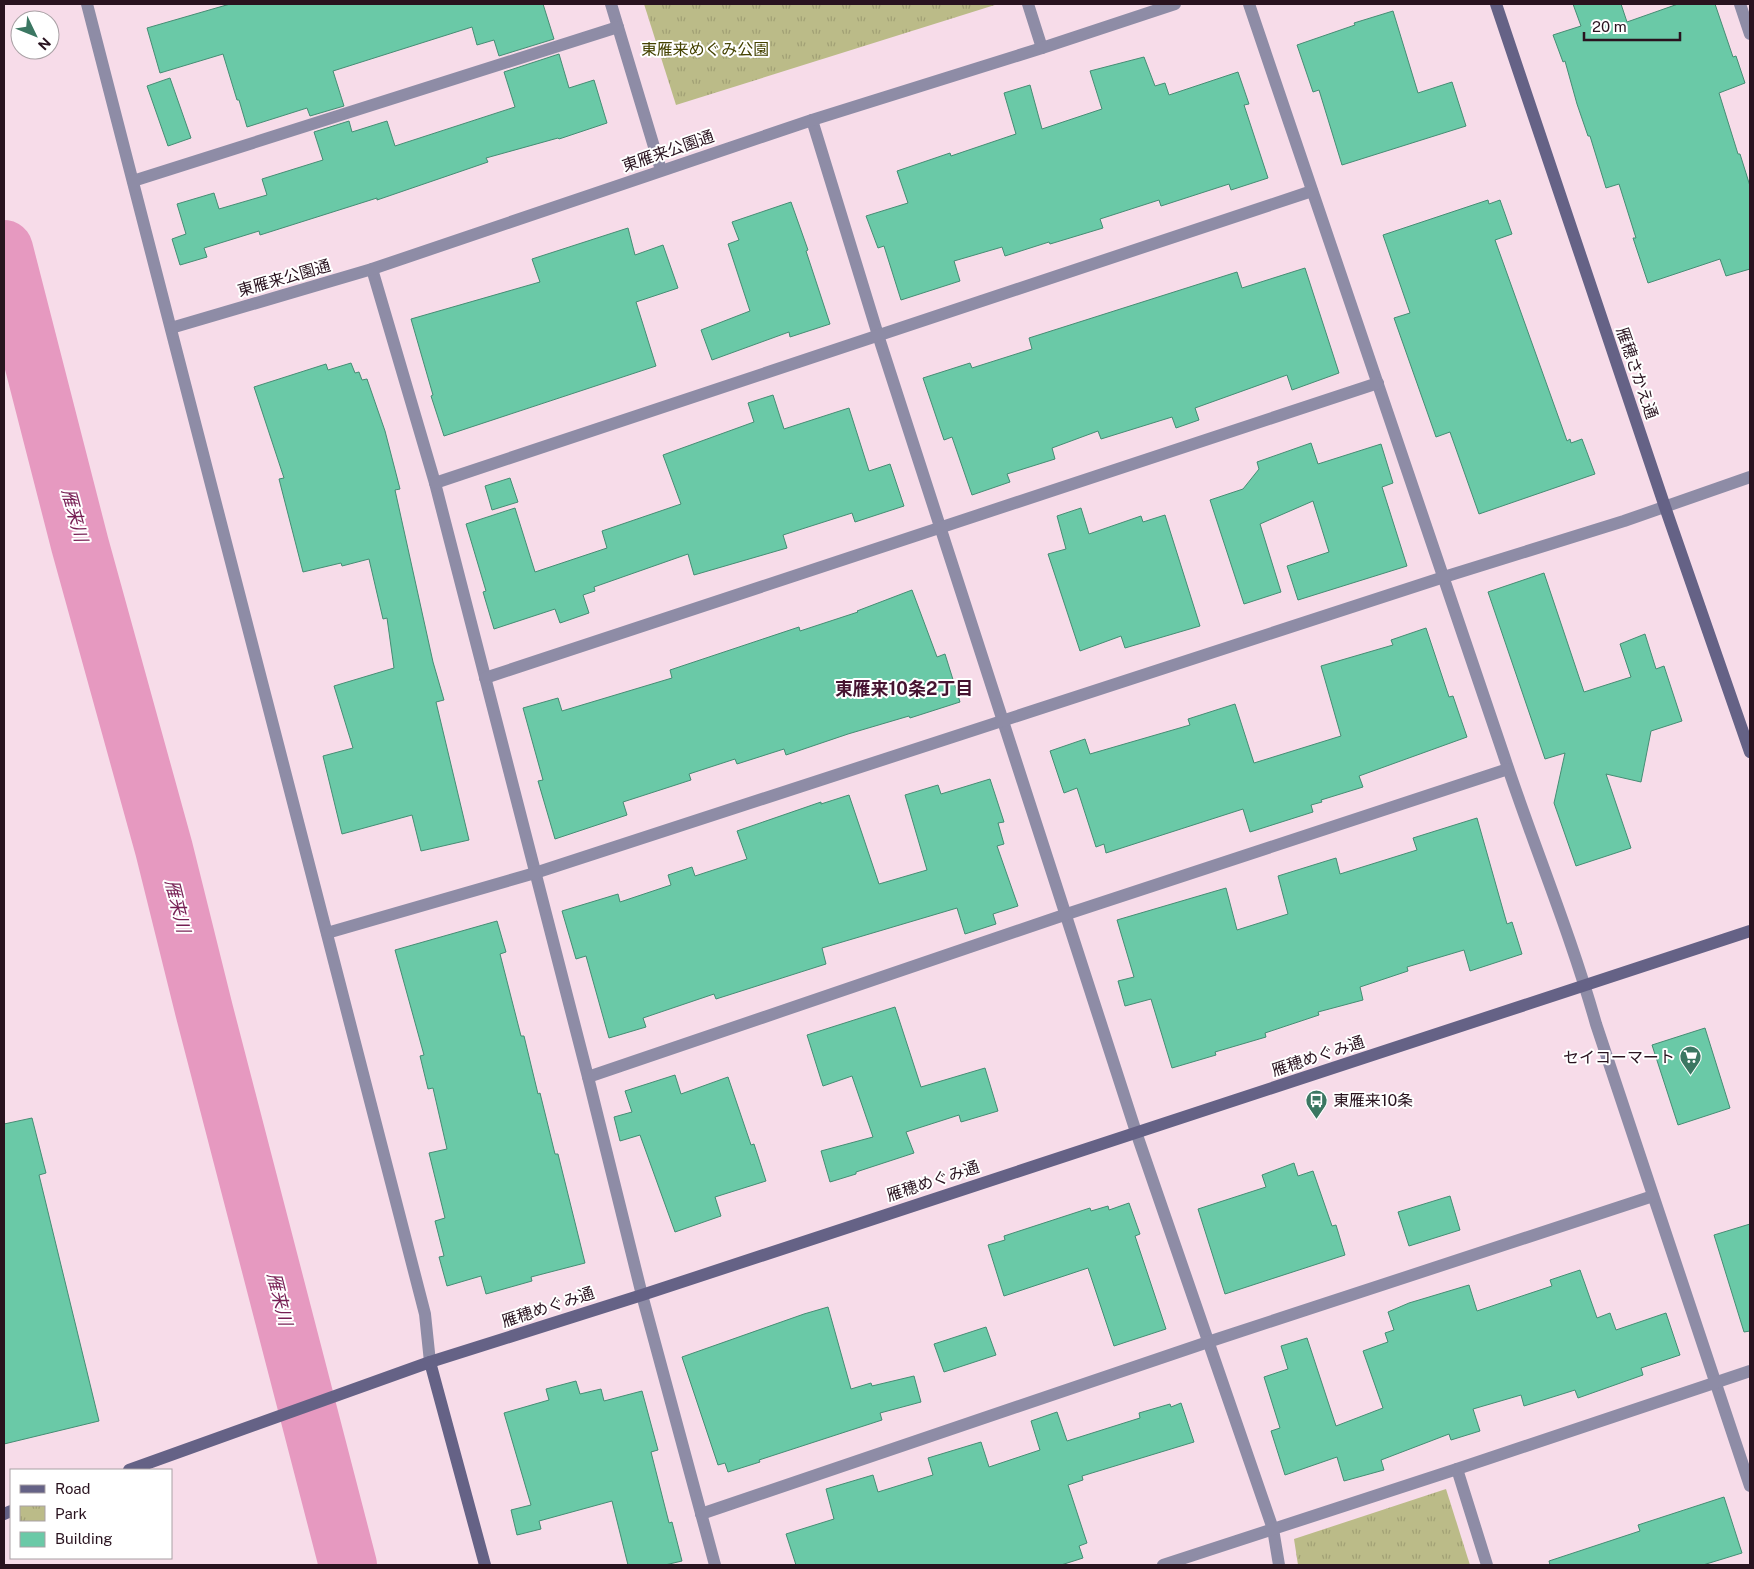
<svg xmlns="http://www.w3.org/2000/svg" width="1754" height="1569" font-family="'Public Sans','Noto Sans JP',sans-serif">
  <defs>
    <pattern id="park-tufts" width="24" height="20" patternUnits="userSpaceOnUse" patternTransform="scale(1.25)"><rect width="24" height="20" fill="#bb8"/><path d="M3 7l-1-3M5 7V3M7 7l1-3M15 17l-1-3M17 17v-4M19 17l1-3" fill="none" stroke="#a1a075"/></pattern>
  </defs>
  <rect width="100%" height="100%" fill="#f7dce9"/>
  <g fill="url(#park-tufts)">
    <polygon points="644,4 998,4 676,105"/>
    <polygon points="1446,1489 1470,1565 1298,1565 1294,1539"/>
  </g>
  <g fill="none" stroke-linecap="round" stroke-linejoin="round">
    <polyline stroke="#e699c0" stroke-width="58" points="4,249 80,545 164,849 204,1010 348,1565"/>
  </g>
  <g fill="#6ac9a7" stroke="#458d74">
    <polygon points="230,4 543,4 554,39 499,56 494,40 477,45 472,27 333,71 344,106 310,116 307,108 247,127 239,100 237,100 223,54 160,73 147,28"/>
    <polygon points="1573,4 1621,4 1627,22 1678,4 1715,4 1733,57 1736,56 1745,83 1719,93 1738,154 1740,154 1750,186 1750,269 1726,276 1720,259 1648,283 1633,238 1636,238 1619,184 1606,188 1590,136 1588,136 1577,104 1565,61 1563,62 1553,35 1581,26"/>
    <polygon points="1393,11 1418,93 1452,82 1466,126 1342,165 1319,90 1313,92 1297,45 1355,25 1354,23"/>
    <polygon points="559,54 569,88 594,80 607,123 559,139 558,138 486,158 488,162 377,200 377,198 260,235 259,231 204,248 207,257 180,265 172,239 186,234 177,204 214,193 219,209 267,195 262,179 323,160 314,132 349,121 352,132 387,121 395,146 515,107 504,72"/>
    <polygon points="1144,57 1155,86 1165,83 1169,95 1238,72 1249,104 1244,105 1268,178 1231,190 1229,184 1161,206 1159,200 1100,219 1103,228 1050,244 1049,242 1005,256 1002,247 954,261 960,281 901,300 884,246 878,248 866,216 908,203 897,171 950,153 951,156 1016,134 1004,93 1030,85 1042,129 1102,109 1090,71"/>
    <polygon points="170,78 191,138 168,146 147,86"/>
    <polygon points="1488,200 1489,204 1500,200 1512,234 1495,240 1567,441 1570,439 1571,443 1582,439 1595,474 1479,514 1450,432 1436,437 1394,318 1410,313 1383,235"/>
    <polygon points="791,202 808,250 806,251 830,324 790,337 789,332 712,360 701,330 750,311 728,244 739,240 732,222"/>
    <polygon points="628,228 635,255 663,245 678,288 636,302 656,366 444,436 431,396 433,395 411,319 540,282 532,259"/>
    <polygon points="1305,268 1339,373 1292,390 1287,375 1195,408 1199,420 1176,428 1172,417 1101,439 1098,431 1052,448 1055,459 1007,474 1010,482 972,495 952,437 944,440 923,378 970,363 972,368 1032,349 1029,338 1237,272 1242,288"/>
    <polygon points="351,363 355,373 359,372 362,380 367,379 385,431 400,489 395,490 433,662 444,700 436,702 469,840 421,851 412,815 342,834 323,756 353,748 334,686 394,668 387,618 383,619 369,559 342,566 341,563 303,572 279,479 284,478 254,387 326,364 328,370"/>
    <polygon points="773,395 784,429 849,408 869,471 890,464 904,506 855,522 852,513 783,535 787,548 694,575 688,554 594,587 595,591 583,595 589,613 560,623 555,609 494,629 483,592 486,591 466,524 515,508 535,572 607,548 602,531 681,504 663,455 754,422 748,403"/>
    <polygon points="1311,443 1318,464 1381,444 1393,483 1382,487 1407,566 1298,600 1287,566 1329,552 1313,501 1260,524 1281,592 1244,604 1210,500 1243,489 1259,469 1257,462"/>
    <polygon points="510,478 518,502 492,510 485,486"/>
    <polygon points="1081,508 1089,534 1141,516 1143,522 1165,515 1200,626 1125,648 1121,636 1080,651 1048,554 1066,549 1057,516"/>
    <polygon points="1544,573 1584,692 1631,677 1620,644 1645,634 1656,669 1664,666 1682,721 1651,731 1641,782 1606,774 1631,848 1576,866 1554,803 1565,753 1545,759 1488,592"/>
    <polygon points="912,590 937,657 945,654 960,702 910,718 909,716 848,734 786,755 784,749 737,764 735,759 689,774 691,780 623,802 627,815 555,839 538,781 543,780 523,708 558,698 562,711 672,678 670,670 799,627 800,631 858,612 857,611"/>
    <polygon points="1426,628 1449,697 1453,696 1467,737 1359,776 1363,787 1321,800 1322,802 1311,805 1313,812 1250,832 1243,809 1106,853 1104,844 1096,847 1077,788 1064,793 1050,751 1085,739 1090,754 1190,725 1188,719 1235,704 1254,763 1341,736 1321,666 1393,645 1391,640"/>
    <polygon points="990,779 1004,822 998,823 1004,844 997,846 1018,906 993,914 996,924 965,934 957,908 822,948 826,964 716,999 714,994 643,1018 646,1027 609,1038 586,956 576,959 562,911 618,894 620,902 671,885 668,875 692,867 695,876 747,859 737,831 821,802 821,804 849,795 879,884 927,870 905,795 938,785 941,794"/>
    <polygon points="1477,818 1507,924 1512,922 1522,954 1470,971 1464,950 1407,967 1408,971 1360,987 1363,1000 1318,1012 1319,1015 1265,1033 1266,1037 1215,1052 1216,1055 1172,1068 1151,999 1125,1006 1118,981 1134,977 1117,920 1226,888 1237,930 1288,914 1278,876 1336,858 1340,874 1417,850 1413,838"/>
    <polygon points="497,921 506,952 500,954 521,1036 524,1036 538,1094 540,1093 555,1154 558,1154 585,1263 531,1277 532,1281 486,1294 481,1276 447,1286 439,1257 444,1256 435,1221 445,1218 429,1153 447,1149 433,1088 428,1089 420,1056 424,1055 395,950"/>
    <polygon points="895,1007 921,1087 985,1068 998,1111 961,1122 959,1115 906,1132 914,1153 856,1172 856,1174 830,1182 821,1151 873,1137 852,1076 823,1086 807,1035"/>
    <polygon points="1705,1028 1730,1108 1678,1125 1652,1045"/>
    <polygon points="675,1075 681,1094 728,1077 751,1145 754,1144 766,1181 715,1197 721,1216 675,1232 640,1135 620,1141 614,1117 632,1112 625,1091"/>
    <polygon points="32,1118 46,1173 39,1175 99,1421 4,1444 4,1124"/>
    <polygon points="1294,1163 1298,1176 1313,1171 1332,1226 1336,1225 1345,1255 1225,1294 1198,1209 1266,1187 1262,1175"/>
    <polygon points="1450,1196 1460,1230 1409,1246 1398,1212"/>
    <polygon points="1129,1203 1140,1234 1135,1236 1166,1329 1114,1346 1088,1268 1004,1296 988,1245 1005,1240 1004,1236 1090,1208 1091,1211 1108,1206 1109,1210"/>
    <polygon points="1750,1224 1750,1331 1744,1332 1714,1235"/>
    <polygon points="1580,1270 1597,1318 1610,1313 1616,1330 1666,1313 1680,1355 1641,1368 1643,1375 1578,1398 1575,1390 1524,1406 1521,1395 1473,1409 1480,1431 1451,1440 1449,1434 1381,1460 1384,1470 1344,1481 1337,1457 1285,1475 1271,1431 1280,1428 1264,1377 1288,1369 1281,1346 1307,1338 1336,1426 1383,1408 1363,1351 1388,1342 1385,1333 1394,1330 1388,1312 1409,1303 1469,1285 1477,1311 1552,1286 1550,1280"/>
    <polygon points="828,1307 851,1389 871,1383 872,1386 914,1376 921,1402 880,1413 882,1420 759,1460 760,1462 728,1472 725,1463 718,1465 682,1357 804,1314"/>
    <polygon points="986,1327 996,1355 944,1372 934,1344"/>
    <polygon points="576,1381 580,1394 601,1389 604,1401 642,1391 658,1450 651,1452 669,1523 672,1522 682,1561 665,1565 628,1565 612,1501 539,1521 541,1529 517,1535 511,1510 531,1505 504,1413 549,1400 546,1389"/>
    <polygon points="1181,1403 1194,1442 1082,1476 1083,1480 1068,1485 1087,1543 1079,1546 1083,1558 1061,1565 796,1565 786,1534 834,1519 826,1489 873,1475 878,1492 933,1475 928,1458 981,1442 989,1467 1040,1450 1031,1421 1057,1412 1067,1441 1140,1418 1139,1413 1170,1404 1171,1407"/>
    <polygon points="1724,1497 1742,1553 1703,1565 1550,1565 1549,1561 1640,1531 1638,1525"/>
  </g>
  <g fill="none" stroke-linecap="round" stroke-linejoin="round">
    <g stroke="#8e8ca6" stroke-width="12">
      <polyline points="87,4 425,1314 430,1362"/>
      <polyline points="611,4 661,170"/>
      <polyline points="1028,4 1042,48"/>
      <path d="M 1249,4 C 1333,254 1420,503 1503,753 C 1533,844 1570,932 1596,1024 L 1750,1486"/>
      <polyline points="1740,4 1750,34"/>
      <polyline points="812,120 878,335 1136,1132 1273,1529 1279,1565"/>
      <polyline points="133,181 618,27"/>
      <polyline points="372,269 435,483 588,1077 642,1295 715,1565"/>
      <polyline points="171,328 372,269 812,120 1042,48 1175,4"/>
      <polyline points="435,483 1312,191"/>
      <polyline points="485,678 1378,383"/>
      <polyline points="327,933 535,873 1444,577 1624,521 1750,477"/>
      <polyline points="588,1077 1067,914 1508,769"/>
      <polyline points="1457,1469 1487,1565"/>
      <polyline points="701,1514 1208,1342 1653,1196"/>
      <polyline points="1163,1565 1457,1469 1750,1371"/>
    </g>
    <g stroke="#656286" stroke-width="12">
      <polyline points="1496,4 1665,507 1750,752"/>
      <polyline points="430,1362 485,1565"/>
      <polyline points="129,1470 430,1362 642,1295 1750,931"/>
      <polyline points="4,1514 11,1511"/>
    </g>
  </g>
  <defs>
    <symbol id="supermarket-pin" viewBox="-11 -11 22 30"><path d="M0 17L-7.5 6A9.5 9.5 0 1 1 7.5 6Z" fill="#3b7762" stroke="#fff"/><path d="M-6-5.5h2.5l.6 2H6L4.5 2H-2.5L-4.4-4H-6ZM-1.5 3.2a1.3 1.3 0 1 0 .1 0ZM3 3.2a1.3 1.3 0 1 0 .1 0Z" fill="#fff"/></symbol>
    <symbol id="bus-pin" viewBox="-11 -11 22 30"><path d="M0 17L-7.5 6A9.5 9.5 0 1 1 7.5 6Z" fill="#3b7762" stroke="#fff"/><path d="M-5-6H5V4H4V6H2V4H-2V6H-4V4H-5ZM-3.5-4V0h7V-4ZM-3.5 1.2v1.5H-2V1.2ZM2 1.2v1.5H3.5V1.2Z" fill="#fff"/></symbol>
  </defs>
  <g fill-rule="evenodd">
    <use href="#supermarket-pin" x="1678" y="1044" width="25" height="34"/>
    <use href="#bus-pin" x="1304" y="1088" width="25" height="34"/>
  </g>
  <g text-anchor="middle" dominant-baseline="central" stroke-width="4" stroke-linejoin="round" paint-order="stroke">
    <g font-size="16" fill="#444200" stroke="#fff">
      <text x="705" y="49">東雁来めぐみ公園</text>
    </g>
    <g font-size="16" fill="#29131f" stroke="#fff">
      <text transform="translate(668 151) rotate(-19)">東雁来公園通</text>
      <text transform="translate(284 278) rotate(-16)">東雁来公園通</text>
      <text transform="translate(1637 373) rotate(71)">雁穂さかえ通</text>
      <text transform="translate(1318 1056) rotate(-18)">雁穂めぐみ通</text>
      <text transform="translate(933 1181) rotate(-18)">雁穂めぐみ通</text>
      <text transform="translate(548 1307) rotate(-18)">雁穂めぐみ通</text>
    </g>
    <g font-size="16" fill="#29131f" stroke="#fff" text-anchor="end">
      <text x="1675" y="1057">セイコーマート</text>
      <text x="1333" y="1100" text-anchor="start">東雁来10条</text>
    </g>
    <g font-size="18" font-style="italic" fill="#761e53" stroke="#fff">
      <text transform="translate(75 515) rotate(75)">雁来川</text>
      <text transform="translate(178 906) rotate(76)">雁来川</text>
      <text transform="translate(280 1299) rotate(76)">雁来川</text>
    </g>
    <g font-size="18" font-weight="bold" fill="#461431" stroke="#fff">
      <text x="904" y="688">東雁来10条2丁目</text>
    </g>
  </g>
  <rect width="1754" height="1569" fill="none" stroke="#29131f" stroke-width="10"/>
  <rect x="10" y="1469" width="162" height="90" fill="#ffffff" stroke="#a9a1a5"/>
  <rect x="20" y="1485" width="25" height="8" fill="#656286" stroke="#a9a1a5"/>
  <text x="55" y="1494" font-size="15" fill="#29131f">Road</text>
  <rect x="20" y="1506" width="25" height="15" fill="url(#park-tufts)" stroke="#a9a1a5"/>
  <text x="55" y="1519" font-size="15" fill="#29131f">Park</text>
  <rect x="20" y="1532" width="25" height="15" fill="#6ac9a7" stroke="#a9a1a5"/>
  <text x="55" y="1544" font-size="15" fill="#29131f">Building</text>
  <g transform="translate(35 35) rotate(133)"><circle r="24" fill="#ffffff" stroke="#a9a1a5"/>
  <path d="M0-4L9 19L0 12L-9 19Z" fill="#3b7762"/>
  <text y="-8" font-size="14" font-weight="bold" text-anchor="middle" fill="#29131f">N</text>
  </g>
  <path d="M1584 32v8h96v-8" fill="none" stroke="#29131f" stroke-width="2.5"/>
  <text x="1592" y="32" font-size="15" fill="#29131f" stroke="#ffffff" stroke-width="4" paint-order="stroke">20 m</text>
</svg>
